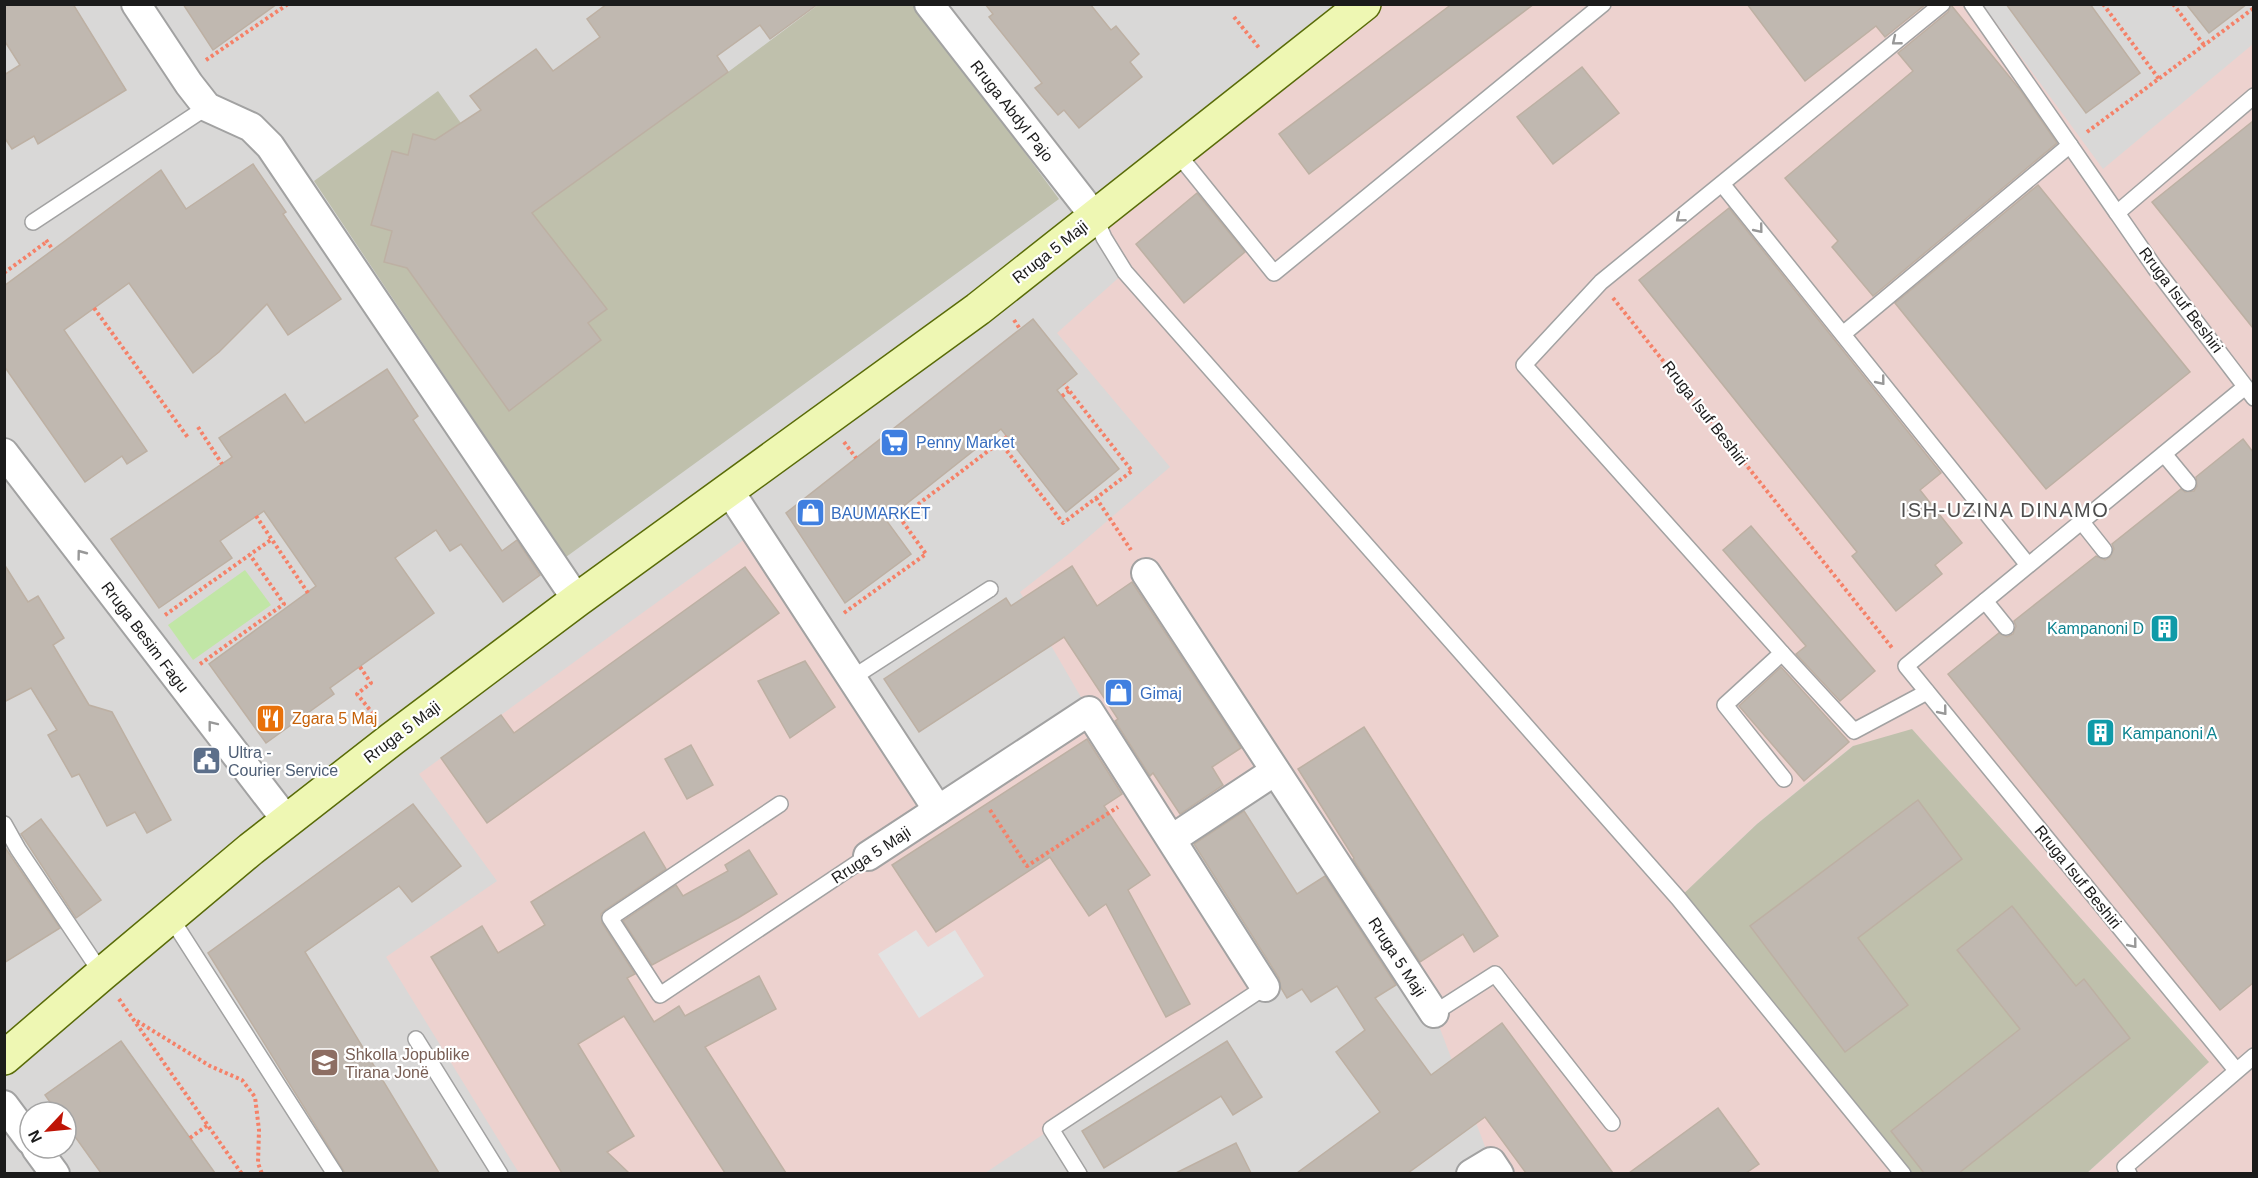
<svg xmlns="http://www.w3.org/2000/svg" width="2258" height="1178" font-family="Arial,sans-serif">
  <rect width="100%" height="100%" fill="#ece9e0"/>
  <path fill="#d9d8d7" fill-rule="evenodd" d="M 5,5 L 2253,5 L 2253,1173 L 5,1174 ZM 30,1112 L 66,1112 L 66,1148 L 30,1148 Z"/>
  <polygon fill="#edd2cf" points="1373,5 1983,5 2103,169 2253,44 2253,1173 2087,1173 2208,1062 1853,746 1757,824 1679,899 1903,1173 1499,1173 1491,1162 1434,1013 1275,772 1172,839 1265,987 985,1173 519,1173 386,957 497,881 419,774 756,531 938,810 1089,711 1020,592 1070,553 1170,467 1057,333 1125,272 1095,217"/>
  <g fill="#bfc0ac">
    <polygon points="915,4 1059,199 566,557 314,181 438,91 500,178 532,213 728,72 818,5"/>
    <polygon points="1912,729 2209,1062 2087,1173 1903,1173 1678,899 1757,824 1853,746"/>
  </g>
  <polygon fill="#c1e6a6" points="245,570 271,605 193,660 168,625"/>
  <polygon fill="#e3e3e3" points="916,930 928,947 955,930 984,976 919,1018 878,954"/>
  <g fill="#c0b8b0" stroke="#bdb0a3" stroke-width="1.5">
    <polygon points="4,4 73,4 126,90 38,144 34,136 12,149 4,137 4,75 20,65 4,40"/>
    <polygon points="183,4 277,4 213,50"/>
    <polygon points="607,4 818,4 770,39 760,25 717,56 728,72 532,213 607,309 588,323 601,340 509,411 407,268 384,262 392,231 371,225 392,151 408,155 413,134 435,140 481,110 470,96 536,49 553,71 600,37 587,19"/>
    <polygon points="985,4 1090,4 1111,30 1116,26 1139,54 1130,62 1142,77 1079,128 1064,110 1058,115 1035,88 1042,83 989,17 993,14"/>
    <polygon points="1452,4 1534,4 1309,174 1279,134"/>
    <polygon points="1747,4 1926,4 1885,37 1876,26 1805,81"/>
    <polygon points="2006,4 2090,4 2140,73 2086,113"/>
    <polygon points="2186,4 2247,4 2209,33"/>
    <polygon points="1951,5 2021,91 2057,143 1873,296 1832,247 1838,241 1785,178 1913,71 1898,53 1948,12"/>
    <polygon points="1582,67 1619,113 1553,164 1517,117"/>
    <polygon points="2253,121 2253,328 2152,202"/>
    <polygon points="253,164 286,212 283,214 341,299 288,335 267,304 219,352 193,373 129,283 64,330 147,451 127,464 122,456 85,482 4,366 4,286 161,170 186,209"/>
    <polygon points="2038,185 2190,372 2046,489 1895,303"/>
    <polygon points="1197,193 1245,252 1184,303 1136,244"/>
    <polygon points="1729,208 1941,473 1920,490 1962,543 1935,565 1942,574 1896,611 1852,556 1857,552 1639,280"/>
    <polygon points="1033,319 1077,374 1057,390 1119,469 1066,512 1001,429 886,520 911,554 845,603 786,513"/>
    <polygon points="387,369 418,416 413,420 502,551 517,540 540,575 503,602 461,544 450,551 436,530 395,558 434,613 330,688 334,694 266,743 209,664 316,586 264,511 220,541 232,558 159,608 111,539 232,457 219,438 285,394 305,423"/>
    <polygon points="2243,439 2253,452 2253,983 2220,1010 1948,674 1999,633 2007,637 2013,634 2016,626 2014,621 2096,556 2105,560 2110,557 2114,549 2112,544 2181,489 2185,492 2194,491 2197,486 2196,477"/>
    <polygon points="1751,526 1875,671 1840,701 1796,654 1806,646 1723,550"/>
    <polygon points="4,564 28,602 38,596 64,638 53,645 89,705 112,712 171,820 147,833 135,812 107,826 79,774 72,777 48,735 57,730 31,688 4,702"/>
    <polygon points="1072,566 1097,606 1132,582 1241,748 1212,767 1223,785 1180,814 1153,773 1150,776 1115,721 1118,719 1064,637 919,732 884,679 1006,598 1011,606"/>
    <polygon points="745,567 779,613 487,823 441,758 501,715 514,733"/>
    <polygon points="805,661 835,707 790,738 758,681"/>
    <polygon points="1781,667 1849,742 1804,781 1739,706"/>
    <polygon points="1364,727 1498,936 1474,952 1463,934 1420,962 1353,859 1354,858 1298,769"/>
    <polygon points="1087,739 1122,794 1104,806 1150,875 1128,890 1190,1004 1166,1017 1106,904 1089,916 1050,857 936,932 892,865"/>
    <polygon points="691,745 713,785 687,799 665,759"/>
    <polygon points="1918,800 1962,859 1858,938 1908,1005 1845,1052 1750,926"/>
    <polygon points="413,804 461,866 412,902 399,886 305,952 439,1173 345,1173 208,953"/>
    <polygon points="1244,811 1297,894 1325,876 1396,985 1375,998 1431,1075 1502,1023 1613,1173 1526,1173 1485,1117 1408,1173 1297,1173 1380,1112 1336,1052 1365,1030 1337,986 1311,1002 1302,989 1287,998 1281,988 1279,978 1194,844"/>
    <polygon points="41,819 101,900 76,918 21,834"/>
    <polygon points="644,832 666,869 605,910 601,914 602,923 635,974 627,978 654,1022 679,1006 685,1016 759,976 776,1009 705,1047 786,1173 725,1173 624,1016 578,1044 634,1136 607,1152 629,1173 562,1173 431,957 482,926 498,953 545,925 531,902"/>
    <polygon points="4,846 60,928 4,963"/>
    <polygon points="749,850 777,894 738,918 652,965 623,921 676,885 683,896 728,871 725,865"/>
    <polygon points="2012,906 2076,986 2084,979 2130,1038 1959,1173 1924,1173 1891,1131 2020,1029 1957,950"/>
    <polygon points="121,1041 190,1138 215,1173 101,1173 66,1124 66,1112 57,1112 45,1095"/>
    <polygon points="1227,1041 1262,1097 1233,1115 1221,1096 1104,1168 1082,1131"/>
    <polygon points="1718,1108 1759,1164 1746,1173 1629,1173"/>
    <polygon points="1236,1143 1251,1173 1176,1173"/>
  </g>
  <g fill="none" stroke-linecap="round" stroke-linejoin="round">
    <defs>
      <g id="lane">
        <polyline points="1972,4 2117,213"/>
        <polyline points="2254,96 2117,213 2155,268 2254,398"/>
        <polyline points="1177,153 1274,273 1603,4"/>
        <polyline points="1722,184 2028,565"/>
        <polyline points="1095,217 1104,238 1125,272 1678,898 1903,1174"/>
        <polyline points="33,222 207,107"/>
        <polyline points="1843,334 2070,145"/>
        <polyline points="2164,454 2188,483"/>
        <polyline points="2081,521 2104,550"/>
        <polyline points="1985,601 2006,627"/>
        <polyline points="1782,653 1725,705 1784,779"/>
        <polyline points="852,678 990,589"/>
        <polyline points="1927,692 1854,731 1782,653 1524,365 1601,282 1942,4"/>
        <polyline points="780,804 610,918 660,995 868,856"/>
        <polyline points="4,824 18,849 102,974"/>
        <polyline points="171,918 335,1174"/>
        <polyline points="1434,1013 1495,974 1612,1123"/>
        <polyline points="416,1039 500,1174"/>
        <polyline points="2236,1070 1906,666 2245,387"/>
        <polyline points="1079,1174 1051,1129 1265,987"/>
        <polyline points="2129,1174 2125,1167 2254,1056"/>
      </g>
      <g id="street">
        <polyline points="136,4 189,84 207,107 251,127 270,146 577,600"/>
        <polyline points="929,4 1095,217"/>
        <polyline points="4,453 287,821"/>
        <polyline points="728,489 938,810"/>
        <polyline points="1146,573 1434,1013"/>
        <polyline points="1172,839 1275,771"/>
        <polyline points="868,856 1089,711 1265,987"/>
        <polyline points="4,1105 30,1140"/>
        <polyline points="36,1148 55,1174"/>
        <polyline points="1471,1174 1491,1162 1499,1174"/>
      </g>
      <polyline id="secondary" points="4,1058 102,974 251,849 392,739 577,600 978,309 1364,4"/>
    </defs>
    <use href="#lane" stroke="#a2a2a2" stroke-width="18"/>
    <use href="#street" stroke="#a2a2a2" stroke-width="32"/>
    <use href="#secondary" stroke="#596b08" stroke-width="36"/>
    <g stroke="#f58168" stroke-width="4" stroke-dasharray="3 3" stroke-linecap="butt">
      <polyline points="2103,4 2159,79"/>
      <polyline points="2173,4 2204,45"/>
      <polyline points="1234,17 1260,49"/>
      <polyline points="206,60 288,4"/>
      <polyline points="2087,132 2254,8"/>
      <polyline points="46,240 53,250"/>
      <polyline points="4,273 45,243"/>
      <polyline points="1613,298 1893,649"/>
      <polyline points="94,308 189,439"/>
      <polyline points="1014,320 1020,329"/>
      <polyline points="1062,396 1069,391"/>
      <polyline points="198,427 222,464"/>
      <polyline points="844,442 856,458"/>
      <polyline points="1000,442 1007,437"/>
      <polyline points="1096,498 1131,550"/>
      <polyline points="896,512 900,518"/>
      <polyline points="256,516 308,593"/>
      <polyline points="844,613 926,554 900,518 1000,442 1063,523 1132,471 1064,384"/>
      <polyline points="165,615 272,539"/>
      <polyline points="200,664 284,604 250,555"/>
      <polyline points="360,667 371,683 357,694 374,715"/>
      <polyline points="990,810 1027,866 1118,807"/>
      <polyline points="119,999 242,1174"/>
      <polyline points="137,1021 210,1066 242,1080 255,1097 259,1130 258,1163 262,1174"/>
      <polyline points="190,1138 208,1125"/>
    </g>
    <use href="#lane" stroke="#fff" stroke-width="15"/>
    <use href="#street" stroke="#fff" stroke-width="28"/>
    <use href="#secondary" stroke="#eef7b3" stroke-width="33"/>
  </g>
  <defs><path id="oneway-chevron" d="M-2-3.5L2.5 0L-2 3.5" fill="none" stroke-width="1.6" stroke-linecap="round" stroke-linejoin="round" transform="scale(1.5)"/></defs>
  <g stroke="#989898">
    <use href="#oneway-chevron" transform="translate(1896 41) rotate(141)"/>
    <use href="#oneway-chevron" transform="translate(1680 218) rotate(141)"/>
    <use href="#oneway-chevron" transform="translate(1759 229) rotate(51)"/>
    <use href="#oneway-chevron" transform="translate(1881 381) rotate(51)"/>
    <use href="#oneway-chevron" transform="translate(81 554) rotate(-127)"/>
    <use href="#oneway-chevron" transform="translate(1943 711) rotate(51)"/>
    <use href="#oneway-chevron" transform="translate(212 725) rotate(-128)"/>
    <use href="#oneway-chevron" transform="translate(2133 944) rotate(51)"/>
  </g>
  <defs>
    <symbol id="supermarket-square" viewBox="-11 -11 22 22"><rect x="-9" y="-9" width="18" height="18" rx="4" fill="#3f7fe0" stroke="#fff"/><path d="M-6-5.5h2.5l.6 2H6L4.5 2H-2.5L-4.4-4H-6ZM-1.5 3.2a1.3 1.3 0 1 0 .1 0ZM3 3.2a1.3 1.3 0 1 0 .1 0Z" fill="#fff"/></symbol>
    <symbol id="shop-square" viewBox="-11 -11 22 22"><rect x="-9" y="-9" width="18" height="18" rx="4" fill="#3f7fe0" stroke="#fff"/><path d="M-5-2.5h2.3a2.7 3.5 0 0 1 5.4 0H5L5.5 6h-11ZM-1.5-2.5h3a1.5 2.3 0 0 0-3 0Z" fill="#fff"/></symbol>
    <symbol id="building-square" viewBox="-11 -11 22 22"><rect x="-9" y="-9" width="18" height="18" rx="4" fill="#0f9aa8" stroke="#fff"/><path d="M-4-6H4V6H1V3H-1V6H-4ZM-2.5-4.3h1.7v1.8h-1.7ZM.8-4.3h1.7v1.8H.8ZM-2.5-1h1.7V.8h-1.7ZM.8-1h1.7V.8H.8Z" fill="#fff"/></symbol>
    <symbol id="restaurant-square" viewBox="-11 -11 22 22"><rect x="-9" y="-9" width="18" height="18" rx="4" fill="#e8710a" stroke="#fff"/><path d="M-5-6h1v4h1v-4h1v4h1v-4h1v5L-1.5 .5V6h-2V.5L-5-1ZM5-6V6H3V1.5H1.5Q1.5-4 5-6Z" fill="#fff"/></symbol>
    <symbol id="civic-square" viewBox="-11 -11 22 22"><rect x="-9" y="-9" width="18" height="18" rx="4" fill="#5c6f8a" stroke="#fff"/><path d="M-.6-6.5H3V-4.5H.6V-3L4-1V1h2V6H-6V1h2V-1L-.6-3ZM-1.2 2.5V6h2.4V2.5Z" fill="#fff"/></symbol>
    <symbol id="school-square" viewBox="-11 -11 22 22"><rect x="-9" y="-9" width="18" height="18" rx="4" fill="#8d6e63" stroke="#fff"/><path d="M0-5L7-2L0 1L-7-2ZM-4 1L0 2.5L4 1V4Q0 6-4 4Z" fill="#fff"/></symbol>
  </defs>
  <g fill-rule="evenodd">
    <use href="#supermarket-square" x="878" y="426" width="33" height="33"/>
    <use href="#shop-square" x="794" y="496" width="33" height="33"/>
    <use href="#building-square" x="2148" y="612" width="33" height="33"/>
    <use href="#shop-square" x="1102" y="676" width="33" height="33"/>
    <use href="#restaurant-square" x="254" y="702" width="33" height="33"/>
    <use href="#building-square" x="2084" y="716" width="33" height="33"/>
    <use href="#civic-square" x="190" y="744" width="33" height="33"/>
    <use href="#school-square" x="308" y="1046" width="33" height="33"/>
  </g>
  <g text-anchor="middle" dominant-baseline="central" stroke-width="4.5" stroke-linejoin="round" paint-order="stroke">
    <g font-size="16" fill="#1b1b1b" stroke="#fff">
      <text transform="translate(1012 111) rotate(52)">Rruga Abdyl Pajo</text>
      <text transform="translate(1050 252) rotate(-38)">Rruga 5 Maji</text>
      <text transform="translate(2181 300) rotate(53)">Rruga Isuf Beshiri</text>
      <text transform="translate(1705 413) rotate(52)">Rruga Isuf Beshiri</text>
      <text transform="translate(145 637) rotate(53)">Rruga Besim Fagu</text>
      <text transform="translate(402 732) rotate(-37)">Rruga 5 Maji</text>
      <text transform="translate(871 855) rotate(-33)">Rruga 5 Maji</text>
      <text transform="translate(2078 877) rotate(51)">Rruga Isuf Beshiri</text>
      <text transform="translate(1397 957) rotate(57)">Rruga 5 Maji</text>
    </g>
    <g font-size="16" fill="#366cbe" stroke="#fff" text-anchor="start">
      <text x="916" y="442">Penny Market</text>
      <text x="831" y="513">BAUMARKET</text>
      <text x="1140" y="693">Gimaj</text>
    </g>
    <g font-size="16" fill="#0d838f" stroke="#fff" text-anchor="end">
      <text x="2144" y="628">Kampanoni D</text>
      <text x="2122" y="733" text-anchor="start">Kampanoni A</text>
    </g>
    <g font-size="16" fill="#c56008" stroke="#fff" text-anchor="start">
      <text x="292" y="718">Zgara 5 Maj</text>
    </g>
    <g font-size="16" fill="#4e5e75" stroke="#fff" text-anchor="start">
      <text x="228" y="752">Ultra -<tspan x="228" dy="18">Courier Service</tspan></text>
    </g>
    <g font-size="16" fill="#785e54" stroke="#fff" text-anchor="start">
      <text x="345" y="1054">Shkolla Jopublike<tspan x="345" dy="18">Tirana Jonë</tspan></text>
    </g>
    <g font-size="20" letter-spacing="1.5" fill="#4e4e4e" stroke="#fff">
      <text x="2005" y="510">ISH-UZINA DINAMO</text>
    </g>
  </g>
  <rect width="2258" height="1178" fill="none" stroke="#1b1b1b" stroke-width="12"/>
  <g transform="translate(48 1130) rotate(244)"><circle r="28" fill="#ffffff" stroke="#a4a4a4" stroke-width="1.5"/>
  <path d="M0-4.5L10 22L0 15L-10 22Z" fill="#bf1406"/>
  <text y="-9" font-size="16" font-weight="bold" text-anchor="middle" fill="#1b1b1b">N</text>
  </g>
</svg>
